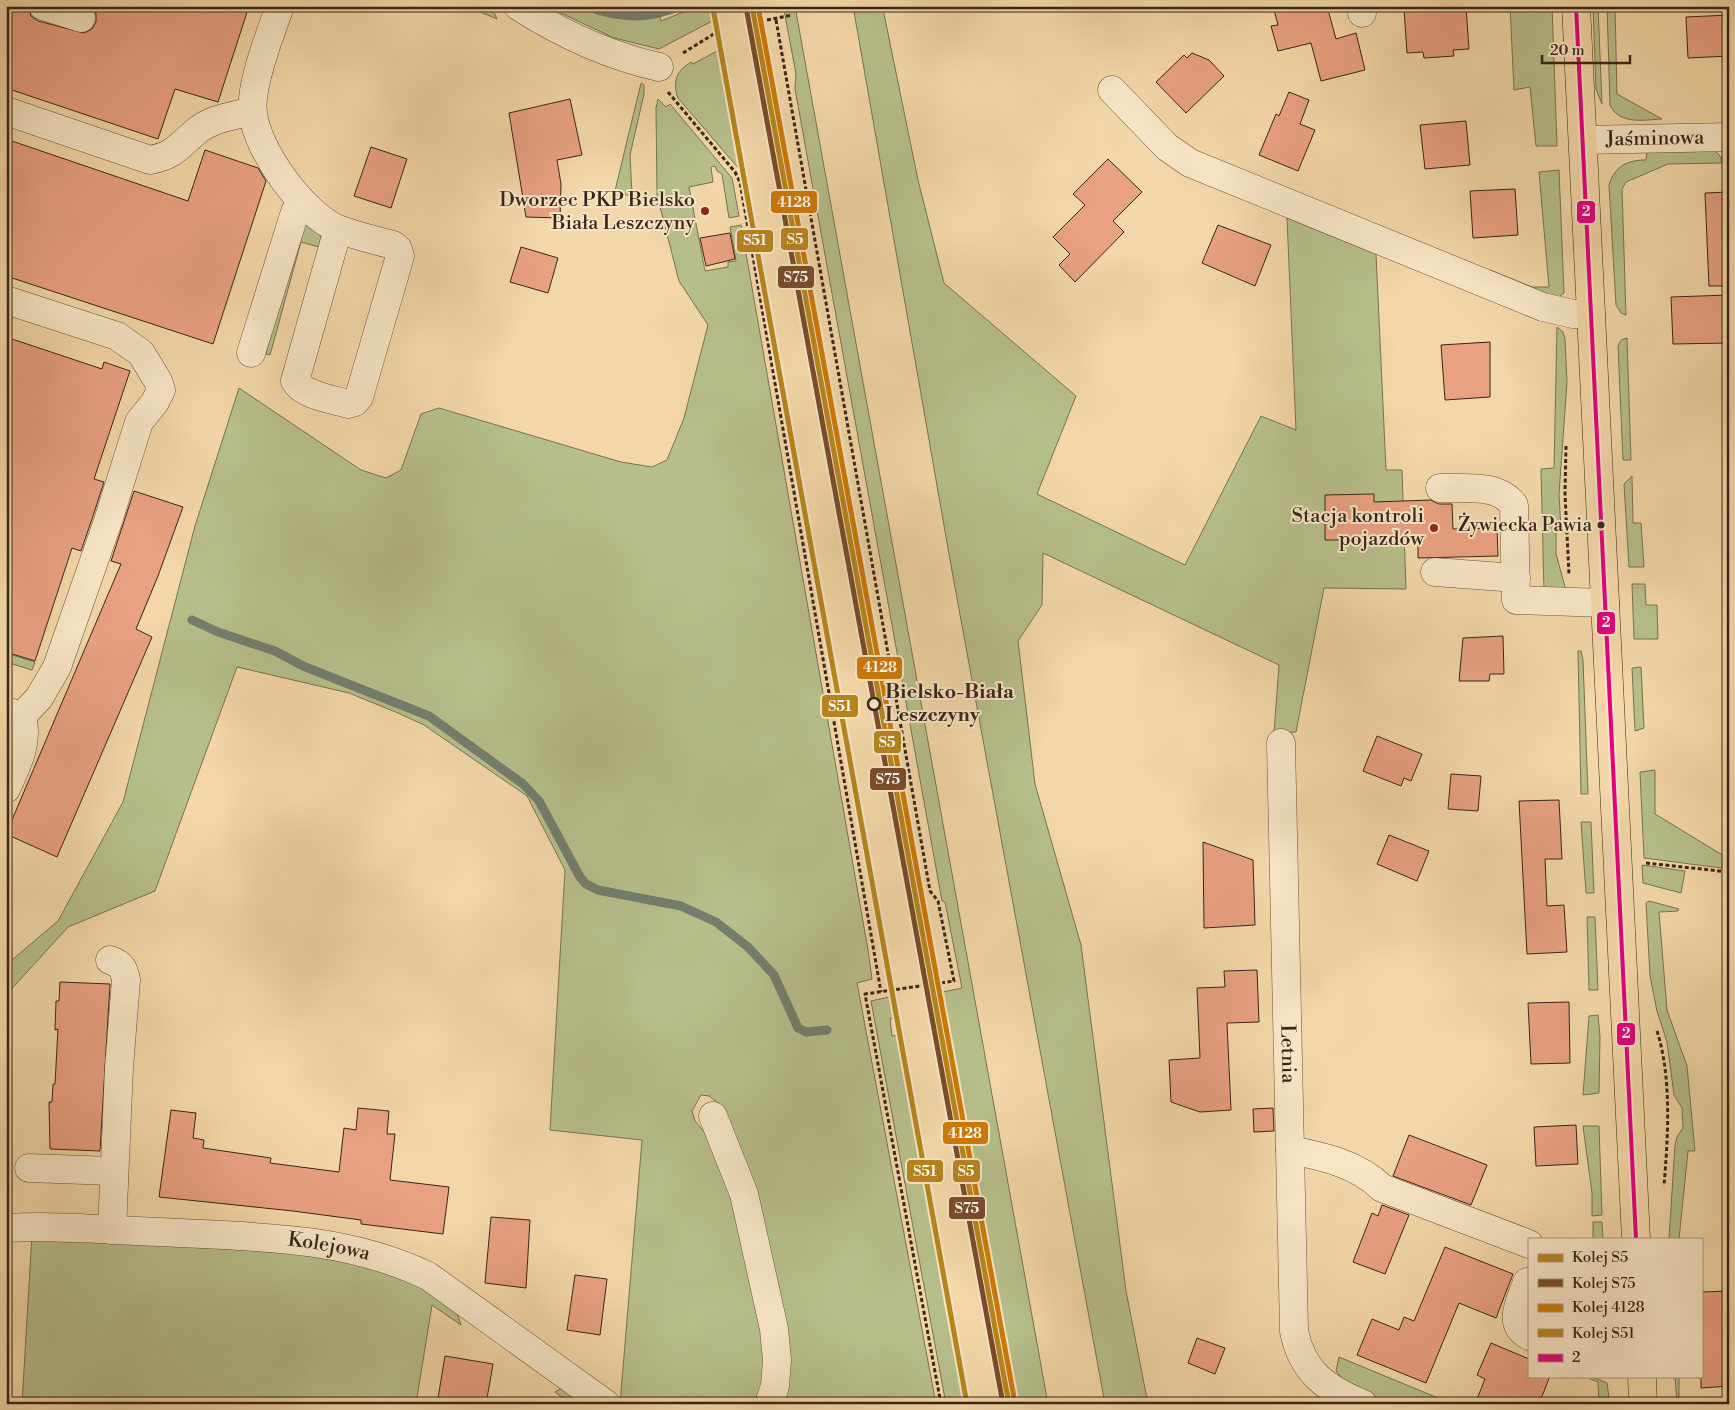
<svg xmlns="http://www.w3.org/2000/svg" width="1735" height="1410" font-family="'Libre Bodoni',serif">
  <rect width="100%" height="100%" fill="#f3d7a8"/>
  <filter id="stains"><feTurbulence type="fractalNoise" baseFrequency=".004" numOctaves="4"/><feColorMatrix values="0 0 0 0 .2 0 0 0 0 .09 0 0 0 0 .02 0 0 0 .5 -.17"/></filter>
  <radialGradient id="worn" r=".72"><stop offset=".6" stop-color="#630" stop-opacity="0"/><stop offset="1" stop-color="#630" stop-opacity=".3"/></radialGradient>
  <g fill="#b6bf8b" stroke="#787252">
    <polygon points="466,6 491,6 497,19"/>
    <polygon points="546,6 658,6 661,21 698,6 712,6 714,20 659,49 614,38"/>
    <polygon points="792,6 795,6 800,34 1048,1404 1018,1404 942,992 962,988 945,902 942,901 795,89 796,74 784,10 792,8"/>
    <polygon points="853,6 886,6 883,9 918,180 944,283 1076,396 1037,494 1185,565 1261,416 1296,430 1287,218 1376,254 1386,470 1402,470 1406,589 1324,588 1296,732 1274,733 1279,665 1043,553 1042,605 1018,641 1035,784 1081,945 1126,1291 1148,1404 1105,1404 952,571"/>
    <polygon points="1510,6 1552,6 1557,146 1536,146 1530,87 1514,90"/>
    <polygon points="1593,6 1598,6 1602,104 1596,89"/>
    <path d="M 1607,6 L 1615,6 L 1617,94 L 1662,119 C 1644,120 1619,125 1610,105 Z"/>
    <path d="M 719,50 L 746,177 L 678,98 C 672,82 677,69 692,62 L 693,64 Z"/>
    <polygon points="641,83 644,85 644,94 630,155 632,195 614,195"/>
    <polygon points="658,99 666,107 670,104 732,178 739,216 729,218 722,174 717,171 715,166 711,167 713,182 689,187 705,271 728,267 728,262 736,261 730,227 741,225 868,950 872,979 857,983 936,1404 780,1404 784,1388 785,1361 781,1327 750,1193 724,1108 709,1096 701,1095 692,1111 695,1121 721,1152 738,1198 767,1333 771,1365 768,1390 761,1404 620,1404 642,1140 550,1130 565,870 527,796 424,725 398,713 349,693 237,667 155,891 68,927 6,995 6,965 58,921 123,802 195,526 239,388 361,470 386,478 401,470 421,414 439,408 621,462 652,467 667,460 684,418 708,325 679,281 657,195 656,108"/>
    <path d="M 1714,150 L 1721,157 L 1721,163 L 1668,164 L 1626,182 L 1622,189 L 1626,315 L 1621,313 L 1616,305 L 1609,185 C 1615,166 1627,160 1646,160 L 1647,151 Z"/>
    <polygon points="1559,170 1564,293 1559,297 1552,297 1490,274 1490,270 1532,287 1549,287 1539,172"/>
    <path d="M 302,219 C 316,225 323,232 322,248 L 301,242 L 270,355 L 266,354 Z"/>
    <polygon points="1557,327 1563,332 1565,339 1567,382 1559,494 1561,530 1556,530 1556,554 1567,594 1544,593 1541,469 1554,468"/>
    <polygon points="1627,338 1631,460 1623,460 1618,346 1621,340"/>
    <polygon points="1632,476 1633,523 1641,523 1644,567 1629,567 1624,484"/>
    <polygon points="1632,584 1645,584 1646,605 1657,605 1658,639 1634,639"/>
    <polygon points="1578,651 1581,651 1583,660 1588,794 1581,794"/>
    <polygon points="6,653 35,662 32,670 6,662"/>
    <polygon points="1641,667 1644,728 1635,731 1632,668"/>
    <polygon points="1655,770 1655,814 1729,859 1729,869 1644,858 1640,772"/>
    <polygon points="1581,822 1591,822 1594,893 1586,893"/>
    <polygon points="1642,865 1685,871 1681,893 1643,883"/>
    <polygon points="1649,901 1679,909 1678,911 1659,912 1667,1010 1687,1066 1695,1151 1688,1151 1679,1239 1669,1239 1675,1145 1677,1137 1683,1128 1682,1108 1674,1095 1667,1042 1657,1011 1650,976 1646,903"/>
    <polygon points="1587,917 1595,917 1598,990 1589,990"/>
    <polygon points="893,996 898,1017 890,1019 892,1036 900,1035 969,1404 946,1404 871,1001"/>
    <polygon points="1598,1015 1600,1037 1599,1093 1583,1095 1589,1016"/>
    <polygon points="1583,1126 1599,1126 1602,1215 1592,1216 1592,1193"/>
    <polygon points="1593,1222 1602,1222 1603,1239 1593,1239"/>
    <polygon points="32,1234 365,1259 454,1304 461,1325 432,1305 416,1404 22,1404"/>
    <path d="M 1339,1357 L 1438,1398 L 1437,1404 C 1398,1404 1362,1406 1336,1371 Z"/>
    <polygon points="1590,1376 1607,1383 1610,1404 1599,1404 1598,1382 1590,1379"/>
    <polygon points="1675,1376 1679,1376 1679,1399 1684,1404 1677,1404"/>
    <polygon points="562,1388 584,1404 571,1404 555,1392"/>
  </g>
  <g fill="none" stroke-linecap="round" stroke-linejoin="round">
    <g stroke="#747e6f" stroke-width="9">
      <path d="M 587,6 C 617,18 649,20 680,6"/>
      <polyline points="192,620 218,632 275,651 303,666 429,716 523,784 539,801 580,877 586,884 598,890 681,906 716,922 748,947 774,975 798,1028 806,1032 827,1030"/>
    </g>
  </g>
  <g fill="#e8a181" stroke="#39251a">
    <polygon points="12,6 28,6 31,16 38,21 84,33 92,29 96,22 96,14 91,6 249,6 218,102 175,89 158,139 6,88 6,16 10,17"/>
    <polygon points="1273,6 1327,6 1336,39 1356,33 1365,70 1321,81 1311,43 1278,51 1271,26 1278,25"/>
    <polygon points="1434,6 1466,6 1469,49 1453,50 1454,56 1424,58 1423,52 1407,53 1404,9"/>
    <polygon points="1729,15 1729,56 1688,58 1686,17"/>
    <polygon points="1192,53 1209,60 1224,76 1186,113 1156,82 1184,55 1187,58"/>
    <polygon points="1289,92 1309,100 1300,124 1315,130 1298,171 1259,155 1276,114 1279,116"/>
    <polygon points="570,99 582,155 557,160 561,184 560,218 526,217 509,113"/>
    <polygon points="1466,121 1470,165 1425,169 1420,125"/>
    <polygon points="6,139 188,201 205,150 258,168 266,181 213,344 6,276"/>
    <polygon points="371,147 407,159 391,208 354,196"/>
    <polygon points="1108,159 1142,192 1113,221 1124,232 1075,282 1059,265 1070,254 1053,237 1085,205 1073,194"/>
    <polygon points="1515,189 1518,235 1473,238 1470,191"/>
    <polygon points="1729,192 1729,286 1709,286 1705,193"/>
    <polygon points="1218,225 1271,245 1255,286 1202,263"/>
    <polygon points="730,233 735,259 706,266 700,238"/>
    <polygon points="521,247 558,258 548,293 510,282"/>
    <polygon points="1729,295 1729,343 1673,344 1671,297"/>
    <polygon points="6,337 102,369 104,362 130,371 94,479 104,482 93,516 81,551 72,548 35,661 6,652"/>
    <polygon points="1490,342 1490,397 1445,400 1441,345"/>
    <polygon points="134,491 183,507 158,576 136,629 152,637 57,857 6,834 121,564 111,561"/>
    <polygon points="1374,494 1374,502 1431,500 1439,504 1452,504 1453,529 1497,528 1498,556 1418,558 1418,540 1325,540 1325,495"/>
    <polygon points="1503,636 1504,674 1490,674 1489,681 1459,681 1463,638"/>
    <polygon points="1377,736 1422,754 1411,781 1404,778 1401,786 1363,771"/>
    <polygon points="1451,774 1481,776 1478,811 1448,809"/>
    <polygon points="1559,800 1562,859 1545,859 1547,906 1564,905 1567,952 1527,954 1519,801"/>
    <polygon points="1389,835 1429,851 1417,881 1377,864"/>
    <polygon points="1203,842 1253,860 1255,925 1204,928"/>
    <polygon points="1257,970 1259,1022 1227,1023 1231,1110 1200,1112 1171,1102 1169,1060 1200,1058 1197,988 1225,987 1224,971"/>
    <polygon points="60,982 110,984 100,1151 50,1149 49,1102 52,1102 53,1084 55,1084 58,1029 55,1030 56,1001 59,1001"/>
    <polygon points="1569,1002 1570,1063 1531,1064 1528,1003"/>
    <polygon points="358,1108 389,1111 387,1134 395,1134 390,1180 449,1187 443,1234 361,1224 361,1220 293,1211 159,1197 171,1110 196,1113 193,1138 204,1140 203,1148 271,1158 270,1163 339,1172 344,1128 356,1130"/>
    <polygon points="1273,1108 1274,1131 1254,1132 1253,1109"/>
    <polygon points="1576,1125 1578,1164 1536,1166 1534,1127"/>
    <polygon points="1409,1135 1487,1165 1471,1205 1393,1176"/>
    <polygon points="1382,1205 1409,1215 1385,1274 1353,1262 1372,1213 1378,1216"/>
    <polygon points="491,1217 530,1220 526,1288 485,1283"/>
    <polygon points="1445,1247 1513,1274 1496,1318 1459,1303 1426,1383 1357,1355 1372,1319 1399,1330 1404,1317 1414,1321"/>
    <polygon points="575,1275 607,1279 600,1335 567,1330"/>
    <polygon points="1729,1291 1729,1386 1701,1388 1701,1292"/>
    <polygon points="1197,1338 1225,1348 1215,1374 1188,1363"/>
    <polygon points="1491,1343 1529,1359 1529,1376 1550,1376 1539,1404 1475,1404 1485,1379 1477,1375"/>
    <polygon points="445,1356 493,1364 486,1404 437,1404"/>
  </g>
  <g fill="none" stroke-linecap="round" stroke-linejoin="round">
    <defs>
      <g id="minor">
        <polyline points="43,6 81,18"/>
        <path d="M 280,6 C 271,32 249,87 253,113 C 257,151 303,214 338,229 C 356,236 375,240 393,245 L 398,249 L 400,256 L 359,397 L 355,402 L 348,404 C 332,399 304,396 295,381 L 338,229"/>
        <path d="M 518,6 C 560,33 610,56 659,67"/>
        <polyline points="1361,6 1362,13"/>
        <polyline points="1112,90 1167,147 1190,163 1543,307 1573,314 1591,314"/>
        <path d="M 6,111 L 150,160 C 176,155 178,146 198,130 C 213,118 234,116 252,111"/>
        <path id="s1" d="M 1583,140 L 1729,137"/>
        <polyline points="6,300 117,336 141,353 158,381 161,390 155,402 139,422 108,521 57,667 39,698 22,716 6,711"/>
        <polyline points="251,353 295,212 301,201"/>
        <path d="M 1440,488 C 1465,489 1497,483 1514,505 L 1516,600 L 1605,603"/>
        <polyline points="1435,572 1516,578"/>
        <path id="s2" d="M 1281,743 L 1294,1331 C 1302,1372 1326,1389 1363,1404"/>
        <path d="M 6,789 C 17,765 29,743 22,716"/>
        <path d="M 110,960 C 121,964 124,968 126,980 L 119,1068 L 112,1230"/>
        <polyline points="713,1116 744,1194 774,1329 777,1360 775,1386 769,1404"/>
        <path d="M 1290,1150 C 1322,1156 1358,1164 1382,1188 L 1529,1244"/>
        <polyline points="29,1168 113,1171"/>
        <path id="s3" d="M 6,1228 C 56,1225 109,1230 159,1232 C 252,1237 342,1235 428,1276 L 606,1404"/>
        <path d="M 1527,1282 C 1521,1301 1506,1323 1529,1336"/>
      </g>
      <g id="major">
        <polyline points="1576,6 1636,1239"/>
        <polyline points="1642,1376 1643,1404"/>
      </g>
    </defs>
    <use href="#minor" stroke="#68523e" stroke-width="29"/>
    <use href="#major" stroke="#39251a" stroke-width="29"/>
    <g stroke="#39251a" stroke-width="3" stroke-dasharray="4 2.5" stroke-linecap="butt">
      <polyline points="767,20 792,15"/>
      <polyline points="776,20 930,891 938,901 954,981 865,994 941,1404"/>
      <polyline points="683,53 717,32"/>
      <polyline points="668,92 735,172 740,182 881,992"/>
      <polyline points="1566,446 1565,494 1569,575"/>
      <polyline points="1646,863 1729,872"/>
      <path d="M 1657,1031 C 1672,1078 1668,1137 1664,1186"/>
    </g>
    <use href="#minor" stroke="#f7e5c6" stroke-width="28"/>
    <use href="#major" stroke="#f3d7a8" stroke-width="28"/>
    <defs>
      <polyline id="bus-1" points="1576,6 1636,1239"/>
    </defs>
    <use href="#bus-1" stroke="#f7e5c6" stroke-width="8"/>
    <use href="#bus-1" stroke="#e5007d" stroke-width="4"/>
    <defs>
      <polyline id="rail-1" points="752,6 1009,1404"/>
      <polyline id="rail-2" points="746,7 1003,1404"/>
      <polyline id="rail-3" points="758,6 1015,1403"/>
      <polyline id="rail-4" points="713,8 967,1404"/>
    </defs>
    <use href="#rail-1" stroke="#f7e5c6" stroke-width="9"/>
    <use href="#rail-2" stroke="#f7e5c6" stroke-width="9"/>
    <use href="#rail-3" stroke="#f7e5c6" stroke-width="9"/>
    <use href="#rail-4" stroke="#f7e5c6" stroke-width="9"/>
    <use href="#rail-1" stroke="#b7851d" stroke-width="5"/>
    <use href="#rail-2" stroke="#7a4b2a" stroke-width="5"/>
    <use href="#rail-3" stroke="#ce7906" stroke-width="5"/>
    <use href="#rail-4" stroke="#b7851d" stroke-width="5"/>
  </g>
  <g fill="#8f2418" stroke="#f7e5c6" stroke-width="2">
    <circle cx="705" cy="211" r="5"/>
    <circle cx="1434" cy="528" r="5"/>
  </g>
  <circle fill="#39251a" stroke="#f7e5c6" stroke-width="2" cx="1601" cy="525" r="4.5"/>
  <circle fill="#f7e5c6" stroke="#39251a" stroke-width="2.5" cx="874" cy="704" r="6"/>
  <g text-anchor="middle" dominant-baseline="central" stroke-width="4" stroke-linejoin="round" paint-order="stroke">
    <g font-size="19" fill="#39251a" stroke="#f7e5c6" text-anchor="end">
      <text x="1592" y="525">Żywiecka Pawia</text>
    </g>
    <g font-size="20" fill="#39251a" stroke="#f7e5c6">
      <text stroke="none"><textPath href="#s1" startOffset="72">Jaśminowa</textPath></text>
      <text stroke="none"><textPath href="#s2" startOffset="311">Letnia</textPath></text>
      <text stroke="none"><textPath href="#s3" startOffset="324">Kolejowa</textPath></text>
    </g>
    <g font-size="20" fill="#39251a" stroke="#f7e5c6" text-anchor="end">
      <text x="695" y="200">Dworzec PKP Bielsko<tspan x="695" dy="23">Biała Leszczyny</tspan></text>
      <text x="1424" y="516">Stacja kontroli<tspan x="1424" dy="23">pojazdów</tspan></text>
    </g>
    <g font-size="20" font-weight="bold" fill="#39251a" stroke="#f7e5c6" text-anchor="start">
      <text x="885" y="692">Bielsko-Biała<tspan x="885" dy="23">Leszczyny</tspan></text>
    </g>
  </g>
  <g stroke="#f7e5c6" stroke-width="2">
    <rect x="770" y="190" width="48" height="24" rx="5" fill="#ce7906"/>
    <rect x="1576" y="200" width="20" height="24" rx="5" fill="#e5007d"/>
    <rect x="780" y="227" width="29" height="24" rx="5" fill="#b7851d"/>
    <rect x="736" y="229" width="38" height="24" rx="5" fill="#b7851d"/>
    <rect x="777" y="265" width="38" height="24" rx="5" fill="#7a4b2a"/>
    <rect x="1596" y="611" width="20" height="24" rx="5" fill="#e5007d"/>
    <rect x="856" y="656" width="47" height="24" rx="5" fill="#ce7906"/>
    <rect x="821" y="694" width="38" height="24" rx="5" fill="#b7851d"/>
    <rect x="873" y="730" width="29" height="24" rx="5" fill="#b7851d"/>
    <rect x="869" y="767" width="38" height="24" rx="5" fill="#7a4b2a"/>
    <rect x="1616" y="1022" width="20" height="24" rx="5" fill="#e5007d"/>
    <rect x="942" y="1121" width="47" height="24" rx="5" fill="#ce7906"/>
    <rect x="952" y="1159" width="29" height="24" rx="5" fill="#b7851d"/>
    <rect x="906" y="1159" width="38" height="24" rx="5" fill="#b7851d"/>
    <rect x="948" y="1196" width="38" height="24" rx="5" fill="#7a4b2a"/>
  </g>
  <g font-size="14" text-anchor="middle" font-weight="bold" fill="#fff">
    <text x="794" y="207">4128</text>
    <text x="1586" y="216">2</text>
    <text x="795" y="244">S5</text>
    <text x="755" y="245">S51</text>
    <text x="796" y="282">S75</text>
    <text x="1606" y="627">2</text>
    <text x="880" y="672">4128</text>
    <text x="840" y="711">S51</text>
    <text x="887" y="747">S5</text>
    <text x="888" y="784">S75</text>
    <text x="1626" y="1038">2</text>
    <text x="965" y="1138">4128</text>
    <text x="966" y="1176">S5</text>
    <text x="925" y="1176">S51</text>
    <text x="967" y="1213">S75</text>
  </g>
  <rect width="1735" height="1410" fill="none" stroke="#f3d7a8" stroke-width="25"/>
  <rect x="8" y="8" width="1720" height="1395" fill="none" stroke="#39251a" stroke-width="2.5"/>
  <rect x="12" y="12" width="1710" height="1385" fill="none" stroke="#39251a"/>
  <rect x="1528" y="1238" width="175" height="140" fill="#f7e5c6" stroke="#ab9881"/>
  <rect x="1538" y="1254" width="25" height="8" fill="#b7851d" stroke="#ab9881"/>
  <text x="1572" y="1262" font-size="15" fill="#39251a">Kolej S5</text>
  <rect x="1538" y="1279" width="25" height="8" fill="#7a4b2a" stroke="#ab9881"/>
  <text x="1572" y="1288" font-size="15" fill="#39251a">Kolej S75</text>
  <rect x="1538" y="1304" width="25" height="8" fill="#ce7906" stroke="#ab9881"/>
  <text x="1572" y="1312" font-size="15" fill="#39251a">Kolej 4128</text>
  <rect x="1538" y="1329" width="25" height="8" fill="#b7851d" stroke="#ab9881"/>
  <text x="1572" y="1338" font-size="15" fill="#39251a">Kolej S51</text>
  <rect x="1538" y="1354" width="25" height="8" fill="#e5007d" stroke="#ab9881"/>
  <text x="1572" y="1362" font-size="15" fill="#39251a">2</text>
  <path d="M1542 55v8h88v-8" fill="none" stroke="#39251a" stroke-width="2.5"/>
  <text x="1550" y="55" font-size="15" fill="#39251a" stroke="#f7e5c6" stroke-width="4" paint-order="stroke">20 m</text>
  <rect width="100%" height="100%" filter="url(#stains)"/>
  <rect width="100%" height="100%" fill="url(#worn)"/>
</svg>
